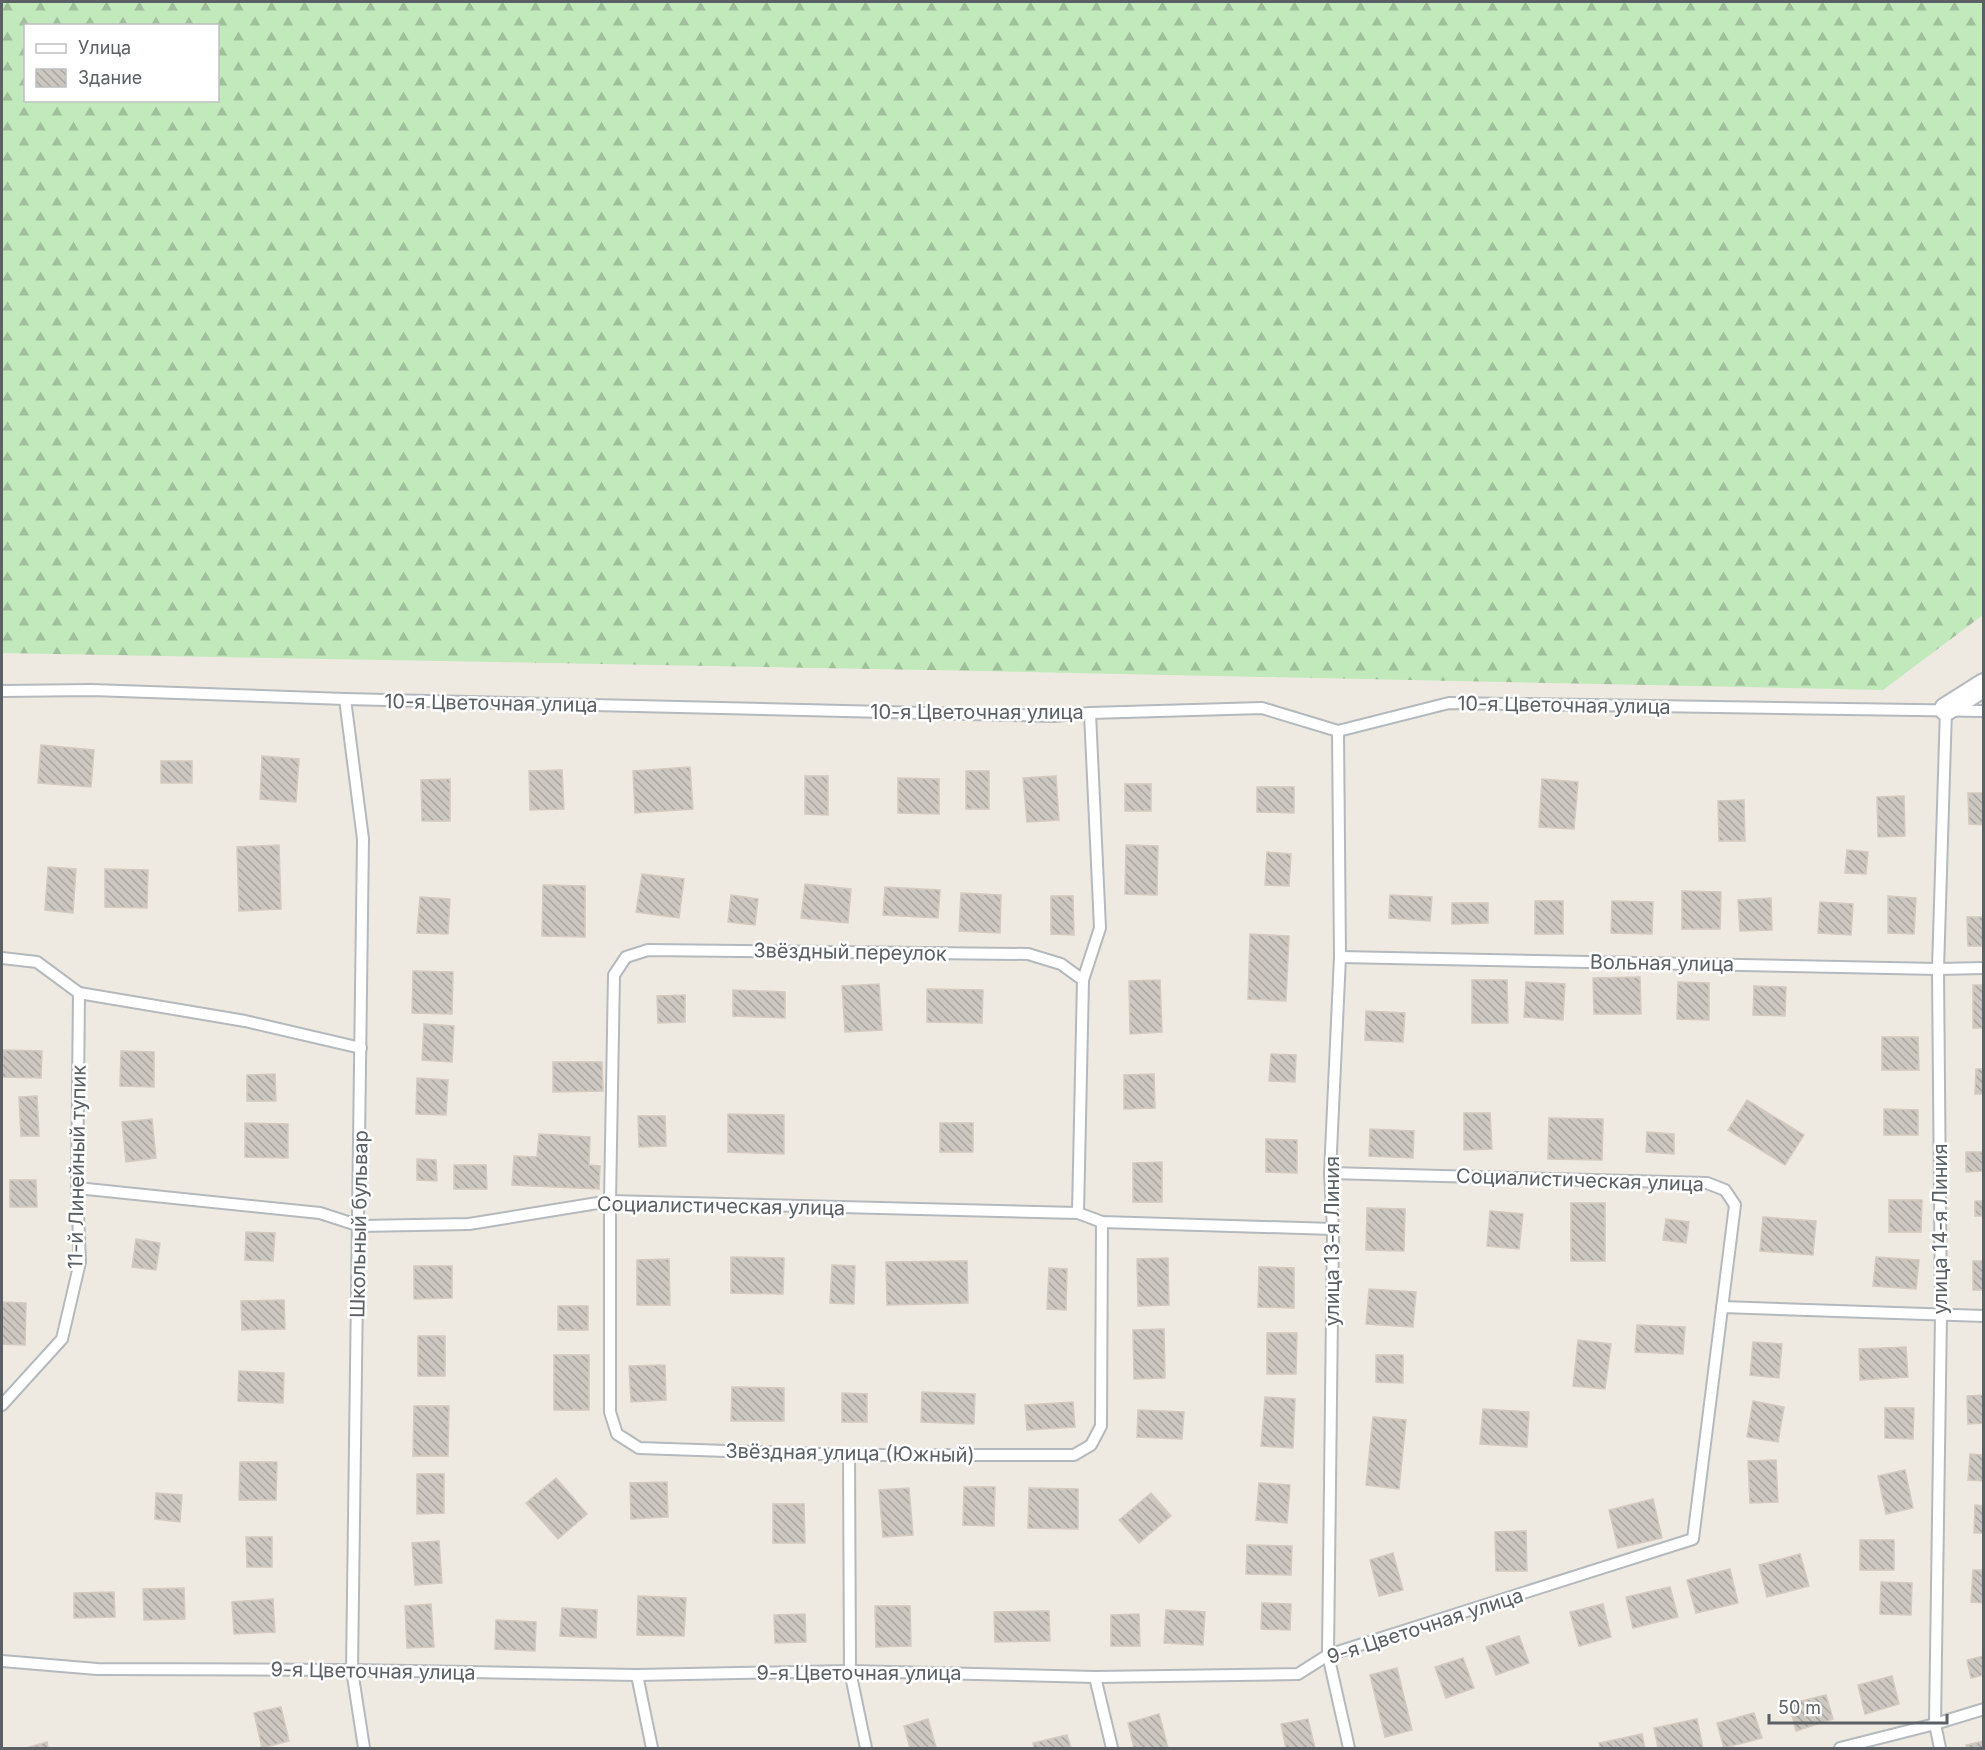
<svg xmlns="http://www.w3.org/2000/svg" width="1985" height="1750" font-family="Inter,sans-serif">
  <defs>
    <pattern id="forest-firs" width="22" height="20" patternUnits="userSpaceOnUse" patternTransform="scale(1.5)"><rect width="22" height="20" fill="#c1e9bb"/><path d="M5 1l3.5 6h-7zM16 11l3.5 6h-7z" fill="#a0c09c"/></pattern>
    <pattern id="building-back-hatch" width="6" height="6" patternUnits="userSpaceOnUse" patternTransform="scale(1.5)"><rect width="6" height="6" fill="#ccc7c0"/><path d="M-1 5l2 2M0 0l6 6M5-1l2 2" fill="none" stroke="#a9a5a0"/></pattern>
  </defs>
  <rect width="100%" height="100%" fill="#efeae1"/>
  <path fill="url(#forest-firs)" fill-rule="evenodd" d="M 2,2 L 1983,2 L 1983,615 L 1883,690 L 981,671 L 2,653 ZM 26,26 L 218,26 L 218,100 L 26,100 Z"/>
  <g fill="url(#building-back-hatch)" stroke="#d4cabf" stroke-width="1.5">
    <polygon points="41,745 94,750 91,787 38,783"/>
    <polygon points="262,756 299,759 296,802 260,799"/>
    <rect x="161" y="761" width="31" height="22"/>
    <polygon points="690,767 693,809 635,813 633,771"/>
    <polygon points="562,770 564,809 530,810 529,771"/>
    <rect x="966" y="771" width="23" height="38"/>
    <polygon points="805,776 828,776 828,815 805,814"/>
    <polygon points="1056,776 1059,820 1027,822 1023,778"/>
    <polygon points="898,778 939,779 939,814 898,813"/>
    <polygon points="450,779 450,821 422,821 421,780"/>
    <polygon points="1542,779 1578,782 1574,829 1539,827"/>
    <rect x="1125" y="784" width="26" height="27"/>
    <polygon points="1257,787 1294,787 1294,813 1257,812"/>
    <polygon points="1968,793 1984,793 1984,825 1969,824"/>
    <polygon points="1904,796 1905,836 1878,837 1877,797"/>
    <polygon points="1744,800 1745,841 1719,841 1718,801"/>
    <polygon points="279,845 281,909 239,911 237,847"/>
    <polygon points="1126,845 1158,846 1157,895 1125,894"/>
    <polygon points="1847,850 1868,852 1866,874 1845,873"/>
    <polygon points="1267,852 1291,854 1289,886 1265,885"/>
    <polygon points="48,867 76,869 73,913 45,910"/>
    <polygon points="105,869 148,870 147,908 105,907"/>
    <polygon points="642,874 684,879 679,918 636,912"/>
    <polygon points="805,884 851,889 848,923 801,918"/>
    <polygon points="543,885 585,886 585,937 542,936"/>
    <polygon points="885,887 940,890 938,918 883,915"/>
    <polygon points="1682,891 1721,892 1720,929 1682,929"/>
    <polygon points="961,893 1001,895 1000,933 959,931"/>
    <polygon points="731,895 758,899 755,925 728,922"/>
    <polygon points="1390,895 1432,897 1430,921 1389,918"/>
    <polygon points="1051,896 1073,896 1074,935 1051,934"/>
    <polygon points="1888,896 1916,898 1914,934 1888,933"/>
    <polygon points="420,897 450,899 448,934 417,933"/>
    <polygon points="1771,898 1772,930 1740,931 1738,900"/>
    <rect x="1535" y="901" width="28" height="33"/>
    <polygon points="1612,901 1653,902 1652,934 1611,933"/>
    <polygon points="1820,902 1853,904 1851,935 1818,933"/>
    <polygon points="1452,903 1488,903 1488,923 1452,924"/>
    <polygon points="1967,917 1984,917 1984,946 1968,946"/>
    <polygon points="1250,934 1289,936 1286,1001 1248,999"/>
    <polygon points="413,971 453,972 452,1014 412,1013"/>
    <polygon points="1640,977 1641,1014 1594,1014 1593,978"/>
    <polygon points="1160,980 1162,1032 1130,1034 1129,981"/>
    <polygon points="1472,980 1507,980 1508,1023 1472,1023"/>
    <polygon points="1526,982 1565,984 1563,1020 1524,1017"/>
    <polygon points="1678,982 1709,983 1709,1020 1677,1019"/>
    <polygon points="879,984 882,1030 845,1032 842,986"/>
    <rect x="1973" y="985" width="11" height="43"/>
    <polygon points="1754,986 1786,987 1785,1016 1753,1015"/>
    <polygon points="927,989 983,990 982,1023 927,1022"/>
    <polygon points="733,990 785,992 785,1018 733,1016"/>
    <polygon points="685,995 685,1022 658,1023 657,996"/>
    <polygon points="1366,1011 1405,1013 1403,1042 1365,1040"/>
    <polygon points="424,1024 454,1026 452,1062 422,1060"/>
    <polygon points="1882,1037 1918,1037 1919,1070 1882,1070"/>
    <polygon points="3,1050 42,1051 41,1078 2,1077"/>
    <polygon points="121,1051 154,1052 154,1087 120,1086"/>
    <polygon points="1271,1054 1296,1055 1295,1082 1269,1081"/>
    <polygon points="553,1062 602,1062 603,1091 553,1092"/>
    <polygon points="1976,1069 1984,1069 1984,1094 1975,1094"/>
    <polygon points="275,1074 276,1101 247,1101 247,1075"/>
    <polygon points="1154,1074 1155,1108 1124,1109 1124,1075"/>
    <polygon points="417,1078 448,1080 446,1115 416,1114"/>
    <polygon points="37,1096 39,1136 21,1136 19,1097"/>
    <polygon points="1747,1100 1804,1135 1785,1165 1728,1130"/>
    <polygon points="1884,1109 1918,1110 1918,1135 1884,1135"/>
    <polygon points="1464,1113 1490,1113 1492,1149 1464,1150"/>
    <polygon points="728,1114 784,1115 784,1154 728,1152"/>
    <polygon points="638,1116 665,1116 666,1146 639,1147"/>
    <polygon points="1549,1118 1603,1119 1602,1160 1548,1159"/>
    <polygon points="152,1119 156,1158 126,1162 122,1122"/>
    <polygon points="245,1123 288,1124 288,1158 245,1157"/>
    <rect x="940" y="1123" width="33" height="29"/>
    <polygon points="1370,1129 1414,1131 1413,1158 1369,1156"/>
    <polygon points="1647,1132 1674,1134 1674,1154 1646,1152"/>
    <polygon points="539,1134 590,1137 589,1165 600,1166 599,1189 512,1185 514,1156 537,1157"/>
    <polygon points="1266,1139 1297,1140 1297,1173 1266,1172"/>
    <polygon points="1966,1152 1984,1152 1984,1171 1966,1172"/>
    <polygon points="417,1159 436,1160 437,1181 417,1180"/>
    <polygon points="1162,1162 1162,1202 1133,1202 1133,1163"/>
    <polygon points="454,1165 486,1165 487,1189 454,1189"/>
    <polygon points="10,1180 36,1180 37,1207 10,1207"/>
    <polygon points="1889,1200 1922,1200 1921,1232 1889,1232"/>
    <rect x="1975" y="1201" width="9" height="15"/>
    <rect x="1571" y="1203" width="34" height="58"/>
    <polygon points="1367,1208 1405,1209 1404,1251 1366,1250"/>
    <polygon points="1490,1211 1523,1214 1519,1249 1487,1246"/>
    <polygon points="1763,1217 1816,1221 1813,1255 1760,1251"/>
    <polygon points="1666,1219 1689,1222 1686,1243 1663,1240"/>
    <polygon points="246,1232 275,1233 273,1261 245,1260"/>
    <polygon points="136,1239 160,1243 156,1270 132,1267"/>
    <polygon points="731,1257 784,1258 783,1294 731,1293"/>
    <polygon points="1876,1257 1919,1260 1916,1289 1873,1286"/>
    <polygon points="1168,1258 1169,1305 1138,1306 1137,1259"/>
    <polygon points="669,1259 670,1305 637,1305 637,1260"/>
    <polygon points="967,1261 968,1303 887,1305 886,1262"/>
    <rect x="1973" y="1261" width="11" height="29"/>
    <polygon points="832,1265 855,1266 854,1304 830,1303"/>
    <polygon points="414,1266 452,1266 452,1298 414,1299"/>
    <polygon points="1259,1267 1294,1268 1294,1308 1258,1307"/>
    <polygon points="1049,1268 1067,1269 1066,1310 1047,1309"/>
    <polygon points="1369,1289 1416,1292 1413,1327 1366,1324"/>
    <polygon points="284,1300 285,1329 242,1330 241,1301"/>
    <polygon points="2,1302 26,1303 25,1345 2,1344"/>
    <rect x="558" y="1306" width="30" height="24"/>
    <polygon points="1637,1325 1685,1327 1683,1354 1635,1352"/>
    <polygon points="1164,1329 1165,1378 1134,1379 1133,1330"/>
    <polygon points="1267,1333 1297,1333 1296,1374 1267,1374"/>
    <rect x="418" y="1336" width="27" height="40"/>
    <polygon points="1578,1340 1611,1344 1605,1389 1573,1386"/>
    <polygon points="1753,1342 1782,1344 1779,1378 1750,1375"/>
    <polygon points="1906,1347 1908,1377 1860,1380 1859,1349"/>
    <rect x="554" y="1355" width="35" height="55"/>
    <polygon points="1376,1355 1403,1355 1403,1383 1376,1382"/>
    <polygon points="665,1365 666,1400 631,1402 629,1366"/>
    <polygon points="239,1371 284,1373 283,1403 238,1401"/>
    <polygon points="732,1387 784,1388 784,1421 731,1421"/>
    <polygon points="922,1392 975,1394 974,1424 921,1422"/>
    <polygon points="842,1393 867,1394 867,1422 842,1422"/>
    <polygon points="1984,1395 1984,1423 1968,1424 1967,1396"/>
    <polygon points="1265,1397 1295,1399 1293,1448 1261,1446"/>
    <polygon points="1753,1401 1784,1407 1778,1442 1747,1437"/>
    <polygon points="1073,1402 1075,1427 1027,1430 1025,1405"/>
    <polygon points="414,1406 449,1406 448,1456 413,1456"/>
    <polygon points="1885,1408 1914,1408 1913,1439 1885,1438"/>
    <polygon points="1483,1409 1529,1412 1527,1447 1480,1444"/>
    <polygon points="1138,1410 1184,1412 1182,1439 1137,1437"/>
    <polygon points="1373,1417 1406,1420 1399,1489 1366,1485"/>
    <polygon points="1970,1454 1984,1455 1984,1481 1968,1480"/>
    <polygon points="1776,1460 1778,1502 1750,1503 1748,1461"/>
    <polygon points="240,1462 277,1462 276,1500 239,1500"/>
    <polygon points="1905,1470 1913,1508 1886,1514 1878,1476"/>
    <polygon points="417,1474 444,1474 444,1513 417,1514"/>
    <polygon points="556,1478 587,1514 558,1539 526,1503"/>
    <polygon points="667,1482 668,1517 631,1519 630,1483"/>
    <polygon points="1259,1483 1290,1485 1287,1523 1256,1520"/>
    <polygon points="964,1487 995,1487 994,1526 963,1525"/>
    <polygon points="909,1488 913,1535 883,1537 879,1490"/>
    <polygon points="1029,1488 1078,1489 1078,1529 1028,1528"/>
    <polygon points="156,1493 182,1495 180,1522 155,1519"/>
    <polygon points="1151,1493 1171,1516 1139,1543 1119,1520"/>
    <polygon points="1653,1499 1662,1538 1618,1548 1609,1510"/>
    <polygon points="773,1504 804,1504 805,1543 773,1543"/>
    <polygon points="1975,1505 1984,1506 1984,1533 1974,1533"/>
    <polygon points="1526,1531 1527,1571 1496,1571 1495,1532"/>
    <polygon points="246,1537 272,1537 272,1567 247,1567"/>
    <rect x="1860" y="1540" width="34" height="30"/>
    <polygon points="439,1541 442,1583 415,1585 412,1543"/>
    <polygon points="1247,1545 1292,1546 1291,1575 1246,1574"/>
    <polygon points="1393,1553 1403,1590 1379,1596 1370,1560"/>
    <polygon points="1800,1554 1809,1586 1767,1597 1759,1565"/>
    <polygon points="1730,1569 1738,1603 1696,1613 1687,1580"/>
    <polygon points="1973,1570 1984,1570 1984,1603 1971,1602"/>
    <polygon points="1881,1582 1912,1583 1911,1615 1880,1614"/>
    <polygon points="1670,1587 1678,1617 1633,1628 1626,1597"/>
    <polygon points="184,1588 185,1619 144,1620 143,1589"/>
    <polygon points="114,1592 115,1617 74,1618 74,1593"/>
    <polygon points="638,1596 686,1598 684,1636 637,1635"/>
    <polygon points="273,1599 275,1632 234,1634 232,1602"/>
    <polygon points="1262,1603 1291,1604 1290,1630 1261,1629"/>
    <polygon points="431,1604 434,1647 407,1648 405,1606"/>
    <polygon points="1603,1604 1611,1637 1579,1646 1570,1612"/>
    <polygon points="875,1606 910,1606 911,1646 876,1647"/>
    <polygon points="562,1608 597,1610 596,1638 560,1636"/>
    <polygon points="1166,1610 1205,1612 1203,1645 1164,1643"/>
    <polygon points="1049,1611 1050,1641 995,1642 994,1612"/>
    <polygon points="805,1614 806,1642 775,1643 774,1615"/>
    <polygon points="1139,1614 1140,1646 1111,1646 1111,1615"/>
    <polygon points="496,1620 536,1622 535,1651 495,1649"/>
    <polygon points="1519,1636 1529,1663 1496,1675 1486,1647"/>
    <polygon points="1984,1656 1984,1675 1971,1678 1967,1660"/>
    <polygon points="1463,1658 1474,1688 1446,1698 1435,1667"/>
    <polygon points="1397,1668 1412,1730 1385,1737 1370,1675"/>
    <polygon points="1892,1676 1899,1704 1865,1714 1858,1685"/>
    <polygon points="1826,1695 1833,1719 1796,1731 1789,1704"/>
    <polygon points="281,1707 289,1741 262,1748 254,1713"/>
    <polygon points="1754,1713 1762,1738 1724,1748 1717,1723"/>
    <polygon points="1159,1714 1168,1748 1134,1748 1128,1723"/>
    <polygon points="928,1719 936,1747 910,1748 904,1726"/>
    <polygon points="1308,1719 1315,1748 1286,1748 1281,1724"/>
    <polygon points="1697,1719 1703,1748 1658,1748 1654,1728"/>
    <polygon points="1642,1734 1645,1748 1600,1748 1599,1743"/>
    <polygon points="1067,1735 1071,1748 1034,1748 1033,1743"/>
    <polygon points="1984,1741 1984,1748 1967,1748 1966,1745"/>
    <polygon points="47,1742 48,1748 26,1748"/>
  </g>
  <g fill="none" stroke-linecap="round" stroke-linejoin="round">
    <defs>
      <g id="service">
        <polyline points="2,691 92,690 345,699 1054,716 1090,713 1262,708 1338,731 1449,703 1984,711"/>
        <polyline points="345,699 363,839 352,1670 364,1748"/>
        <polyline points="1338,731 1340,957 1330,1173 1333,1229 1328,1655 1349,1748"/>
        <polyline points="1340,957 1938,969 1984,968"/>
        <polyline points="2,958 37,962 79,993 77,1188 80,1262 62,1339 2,1405"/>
        <polyline points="1083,980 1100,928 1090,713"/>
        <polyline points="79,993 245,1021 361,1048"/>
        <polyline points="77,1188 320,1213 360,1226 469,1224 610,1201 1078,1213 1102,1222 1333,1229"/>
        <polyline points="1078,1213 1083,980 1061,964 1028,954 648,950 626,957 614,975 610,1201 610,1412 617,1434 639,1448 849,1455 1074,1455 1091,1445 1101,1426 1102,1222"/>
        <polyline points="1722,1307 1984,1316"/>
        <polyline points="849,1455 850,1671 866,1748"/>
        <polyline points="2,1661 97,1669 352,1670 637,1675 850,1671 1095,1677 1298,1674 1328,1655 1693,1539 1735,1205 1725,1190 1707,1183 1330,1173"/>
        <polyline points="637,1675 652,1748"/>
        <polyline points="1095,1677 1112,1748"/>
        <polyline points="1840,1748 1935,1724 1984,1709"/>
        <polyline points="1940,1748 1935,1724 1941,1314 1938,969 1946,709"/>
      </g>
      <polyline id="minor" points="1946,709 1984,685"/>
    </defs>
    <use href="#service" stroke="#b4b9bd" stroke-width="14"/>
    <use href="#minor" stroke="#b4b9bd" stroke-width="26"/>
    <use href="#service" stroke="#fff" stroke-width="10"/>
    <use href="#minor" stroke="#fff" stroke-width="22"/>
  </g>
  <g text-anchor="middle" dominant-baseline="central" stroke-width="5" stroke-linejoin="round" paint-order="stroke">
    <g font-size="20" fill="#5a6064" stroke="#fff">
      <text transform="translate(491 703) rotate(1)">10-я Цветочная улица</text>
      <text transform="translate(1564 705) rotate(1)">10-я Цветочная улица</text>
      <text x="977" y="712">10-я Цветочная улица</text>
      <text transform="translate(850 952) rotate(1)">Звёздный переулок</text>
      <text transform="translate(1662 963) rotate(1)">Вольная улица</text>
      <text transform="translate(77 1167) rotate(-89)">11-й Линейный тупик</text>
      <text transform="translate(1580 1180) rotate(2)">Социалистическая улица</text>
      <text transform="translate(721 1206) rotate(1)">Социалистическая улица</text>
      <text transform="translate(359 1224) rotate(-89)">Школьный бульвар</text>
      <text transform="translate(1940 1229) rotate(-90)">улица 14-я Линия</text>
      <text transform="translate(1332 1241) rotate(-90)">улица 13-я Линия</text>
      <text transform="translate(850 1453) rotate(1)">Звёздная улица (Южный)</text>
      <text transform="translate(1425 1626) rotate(-18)">9-я Цветочная улица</text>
      <text transform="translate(373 1671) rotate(1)">9-я Цветочная улица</text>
      <text x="859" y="1673">9-я Цветочная улица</text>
    </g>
  </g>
  <rect width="1985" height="1750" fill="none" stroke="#5a6064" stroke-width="6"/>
  <rect x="24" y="24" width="195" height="78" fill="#ffffff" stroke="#bdbfc1" stroke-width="1.5"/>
  <rect x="36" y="44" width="30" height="9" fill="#ffffff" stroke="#bdbfc1" stroke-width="1.5"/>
  <text x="78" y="54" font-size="18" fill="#5a6064">Улица</text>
  <rect x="36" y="69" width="30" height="18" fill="url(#building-back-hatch)" stroke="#bdbfc1" stroke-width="1.5"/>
  <text x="78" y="84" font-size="18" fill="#5a6064">Здание</text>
  <path d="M1769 1714v9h178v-9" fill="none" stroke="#5a6064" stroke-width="3"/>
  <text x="1778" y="1714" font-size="18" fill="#5a6064" stroke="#ffffff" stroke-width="4.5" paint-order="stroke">50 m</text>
</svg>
